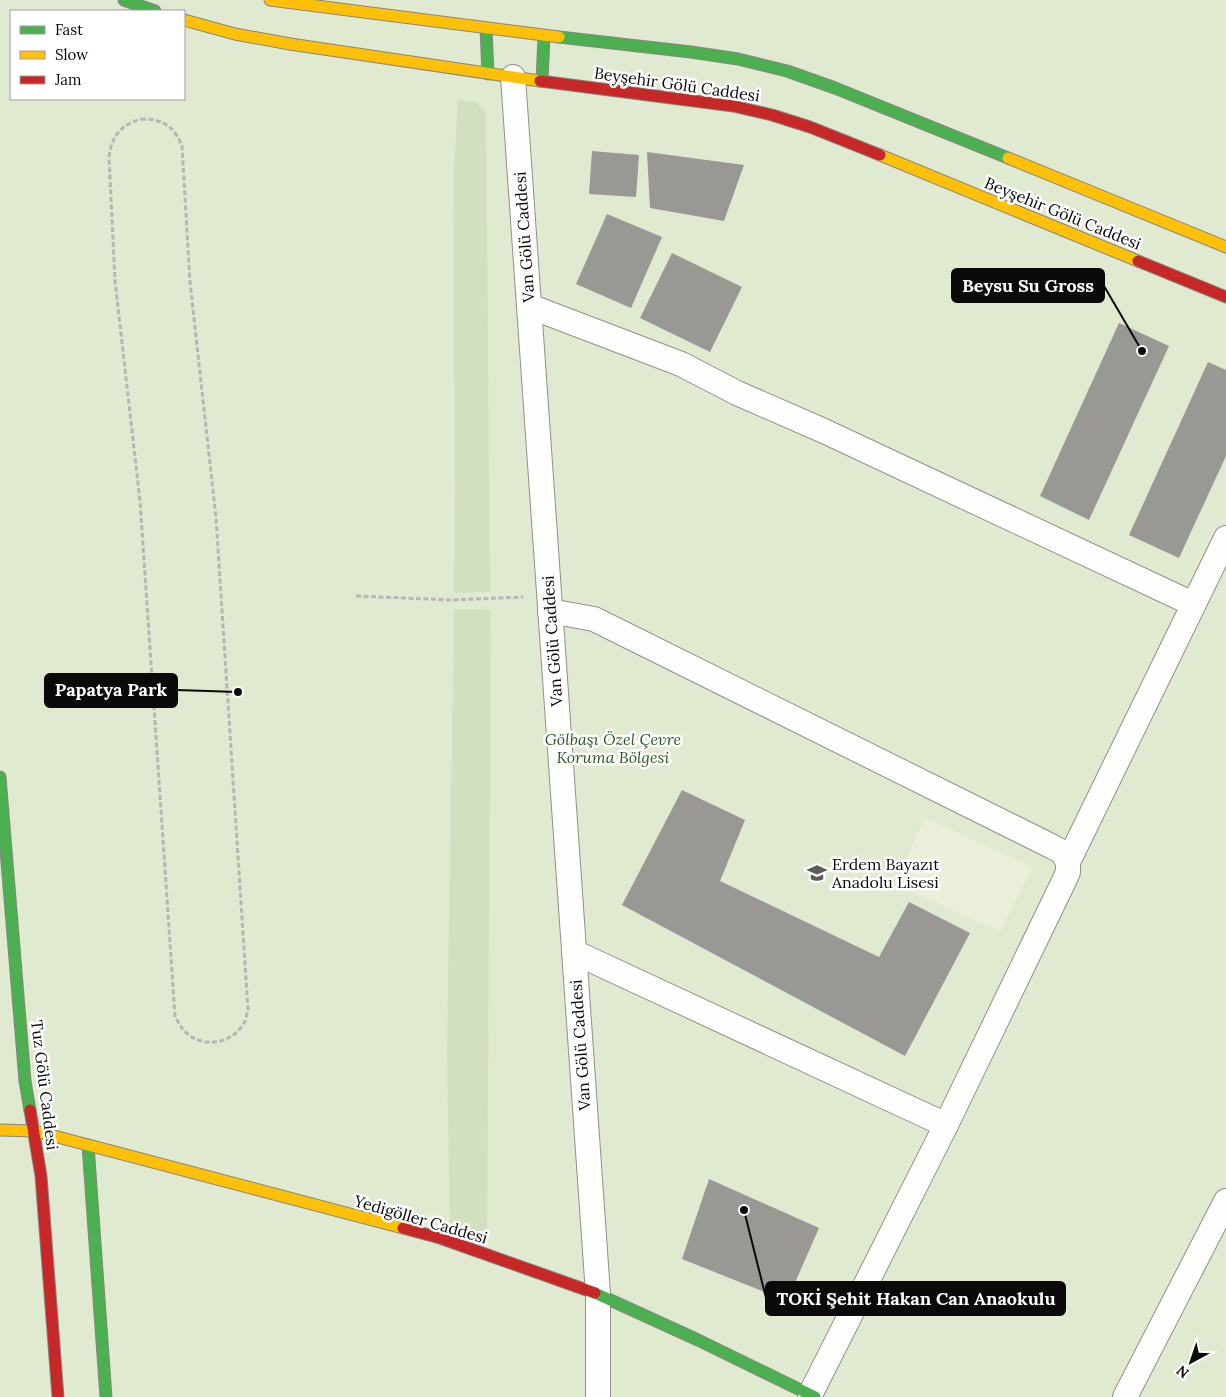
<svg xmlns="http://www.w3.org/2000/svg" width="1226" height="1397" font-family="Lora,serif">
  <rect width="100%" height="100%" fill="#f8f5ed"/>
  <path fill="#e0ead0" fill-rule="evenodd" d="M 0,0 L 1226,0 L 1226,1397 L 0,1397 ZM 11,11 L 184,11 L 184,99 L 11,99 Z"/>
  <g fill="#d2e0bf">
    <polygon points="458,99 477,103 486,112 490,592 454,593 455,490 453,186"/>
    <polygon points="454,609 491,610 487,1235 450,1226 447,1054"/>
  </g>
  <polygon fill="#eaefd9" points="925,818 1032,867 1000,931 895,884"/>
  <g fill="#9a9894">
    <polygon points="592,151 639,155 636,197 589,194"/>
    <polygon points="647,152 744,165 724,221 650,208"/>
    <polygon points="607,214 662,237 631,308 576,284"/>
    <polygon points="672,253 742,287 710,352 640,318"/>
    <polygon points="1119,323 1169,346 1089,520 1040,496"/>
    <polygon points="1208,362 1226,370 1226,456 1179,558 1129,535"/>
    <polygon points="682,790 745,820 720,881 879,957 909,902 970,933 905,1056 622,905"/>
    <polygon points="709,1179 819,1228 787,1301 682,1259"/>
  </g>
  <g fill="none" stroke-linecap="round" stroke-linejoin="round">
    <defs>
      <g id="street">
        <polyline points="513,77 598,1294 598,1397"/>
        <polyline points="529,306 681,364 737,393 824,431 1193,604"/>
        <polyline points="550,611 594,619 1053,847 1062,852 1068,862"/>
        <polyline points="574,952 946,1125"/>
        <polyline points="810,1395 946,1125 1063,883 1068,872 1068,862 1226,538"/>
        <polyline points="1125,1397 1226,1201"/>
      </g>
      <g id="fast">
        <polyline points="124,0 155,11"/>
        <polyline points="486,28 488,74"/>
        <polyline points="559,37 691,52 738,59 787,71 835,88 1008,158"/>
        <polyline points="542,81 544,36"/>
        <polyline points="0,777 25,1081 30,1110"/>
        <polyline points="88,1145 106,1397"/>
        <polyline points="595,1293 698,1340 815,1397"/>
      </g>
      <g id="slow">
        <polyline points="270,0 559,37"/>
        <polyline points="184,20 235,34 290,44 540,81"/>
        <polyline points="880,155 1138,261"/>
        <polyline points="1008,158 1226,247"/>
        <polyline points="0,1130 35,1131 403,1228"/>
      </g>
      <g id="jam">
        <polyline points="540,81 733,106 772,115 810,127 880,155"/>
        <polyline points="1138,261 1226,297"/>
        <polyline points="30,1110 41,1176 58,1397"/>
        <polyline points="403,1228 440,1238 595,1293"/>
      </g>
    </defs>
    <use href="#street" stroke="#91908c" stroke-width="26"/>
    <use href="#fast" stroke="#888683" stroke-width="13"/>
    <use href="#slow" stroke="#888683" stroke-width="13"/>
    <use href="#jam" stroke="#888683" stroke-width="13"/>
    <g stroke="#b7b6b5" stroke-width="3" stroke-dasharray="5 2.5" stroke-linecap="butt">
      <path d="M 141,119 C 163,119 174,126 182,146 L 190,282 L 216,518 L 248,1010 C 247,1014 246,1018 245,1021 C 235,1042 207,1049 189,1035 C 182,1030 179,1024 175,1016 L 140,501 L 115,281 L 109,157 C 112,135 121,125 141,119 Z"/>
      <polyline points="356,596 452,600 523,597"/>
    </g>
    <use href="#street" stroke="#fefefc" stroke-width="24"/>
    <use href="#fast" stroke="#4caf50" stroke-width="11"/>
    <use href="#slow" stroke="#ffc107" stroke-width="11"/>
    <use href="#jam" stroke="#c62828" stroke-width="11"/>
  </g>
  <defs>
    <symbol id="school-bare" viewBox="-9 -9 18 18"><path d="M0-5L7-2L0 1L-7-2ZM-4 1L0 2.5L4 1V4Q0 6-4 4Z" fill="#5d5c59" stroke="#fff" stroke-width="2.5" paint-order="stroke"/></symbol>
  </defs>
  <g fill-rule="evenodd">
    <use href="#school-bare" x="803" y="859" width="28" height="28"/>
  </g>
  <g text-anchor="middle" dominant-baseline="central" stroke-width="5" stroke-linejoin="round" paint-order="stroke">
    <g font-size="16" fill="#0a0a0a" stroke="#fff">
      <text transform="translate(677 84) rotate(8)">Beyşehir Gölü Caddesi</text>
      <text transform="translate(1063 213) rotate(22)">Beyşehir Gölü Caddesi</text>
      <text transform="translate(524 237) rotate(-94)">Van Gölü Caddesi</text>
      <text transform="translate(552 641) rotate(-94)">Van Gölü Caddesi</text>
      <text transform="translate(580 1045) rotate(-94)">Van Gölü Caddesi</text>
      <text transform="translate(45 1085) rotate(83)">Tuz Gölü Caddesi</text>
      <text transform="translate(421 1219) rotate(16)">Yedigöller Caddesi</text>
    </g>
    <g font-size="16" font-style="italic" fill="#2e5724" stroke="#fff">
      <text x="613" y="739">Gölbaşı Özel Çevre<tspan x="613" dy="18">Koruma Bölgesi</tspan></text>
    </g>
    <g font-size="16" fill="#0a0a0a" stroke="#fff" text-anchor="start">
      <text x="832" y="864">Erdem Bayazıt<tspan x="832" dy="18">Anadolu Lisesi</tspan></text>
    </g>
  </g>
  <path fill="none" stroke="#0a0a0a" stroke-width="2" d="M1142 351L1104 286M238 692L177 690M744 1210L766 1298"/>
  <g fill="#0a0a0a" stroke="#fff" stroke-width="2">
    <circle cx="1142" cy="351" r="5"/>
    <circle cx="238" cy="692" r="5"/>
    <circle cx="744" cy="1210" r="5"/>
  </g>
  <g fill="#0a0a0a" stroke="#0a0a0a" stroke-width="2">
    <rect x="952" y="269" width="152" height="33" rx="5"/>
    <rect x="45" y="674" width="132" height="33" rx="5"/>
    <rect x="766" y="1282" width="299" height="33" rx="5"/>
  </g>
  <g font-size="18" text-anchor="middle" font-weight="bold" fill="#fff">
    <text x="1028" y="292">Beysu Su Gross</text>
    <text x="111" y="696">Papatya Park</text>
    <text x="916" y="1305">TOKİ Şehit Hakan Can Anaokulu</text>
  </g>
  <rect x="10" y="10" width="175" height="90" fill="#ffffff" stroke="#9d9d9d"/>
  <rect x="20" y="26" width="25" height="8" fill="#4caf50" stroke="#9d9d9d"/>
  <text x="55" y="35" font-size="15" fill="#0a0a0a">Fast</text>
  <rect x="20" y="51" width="25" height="8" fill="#ffc107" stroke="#9d9d9d"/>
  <text x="55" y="60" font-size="15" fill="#0a0a0a">Slow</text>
  <rect x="20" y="76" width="25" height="8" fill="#c62828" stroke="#9d9d9d"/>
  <text x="55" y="85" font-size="15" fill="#0a0a0a">Jam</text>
  <g transform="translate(1191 1362) rotate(220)" stroke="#ffffff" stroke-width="4" paint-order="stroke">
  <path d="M0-4L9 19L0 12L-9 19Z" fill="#0a0a0a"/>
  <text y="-8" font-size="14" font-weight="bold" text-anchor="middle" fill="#0a0a0a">N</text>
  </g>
</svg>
